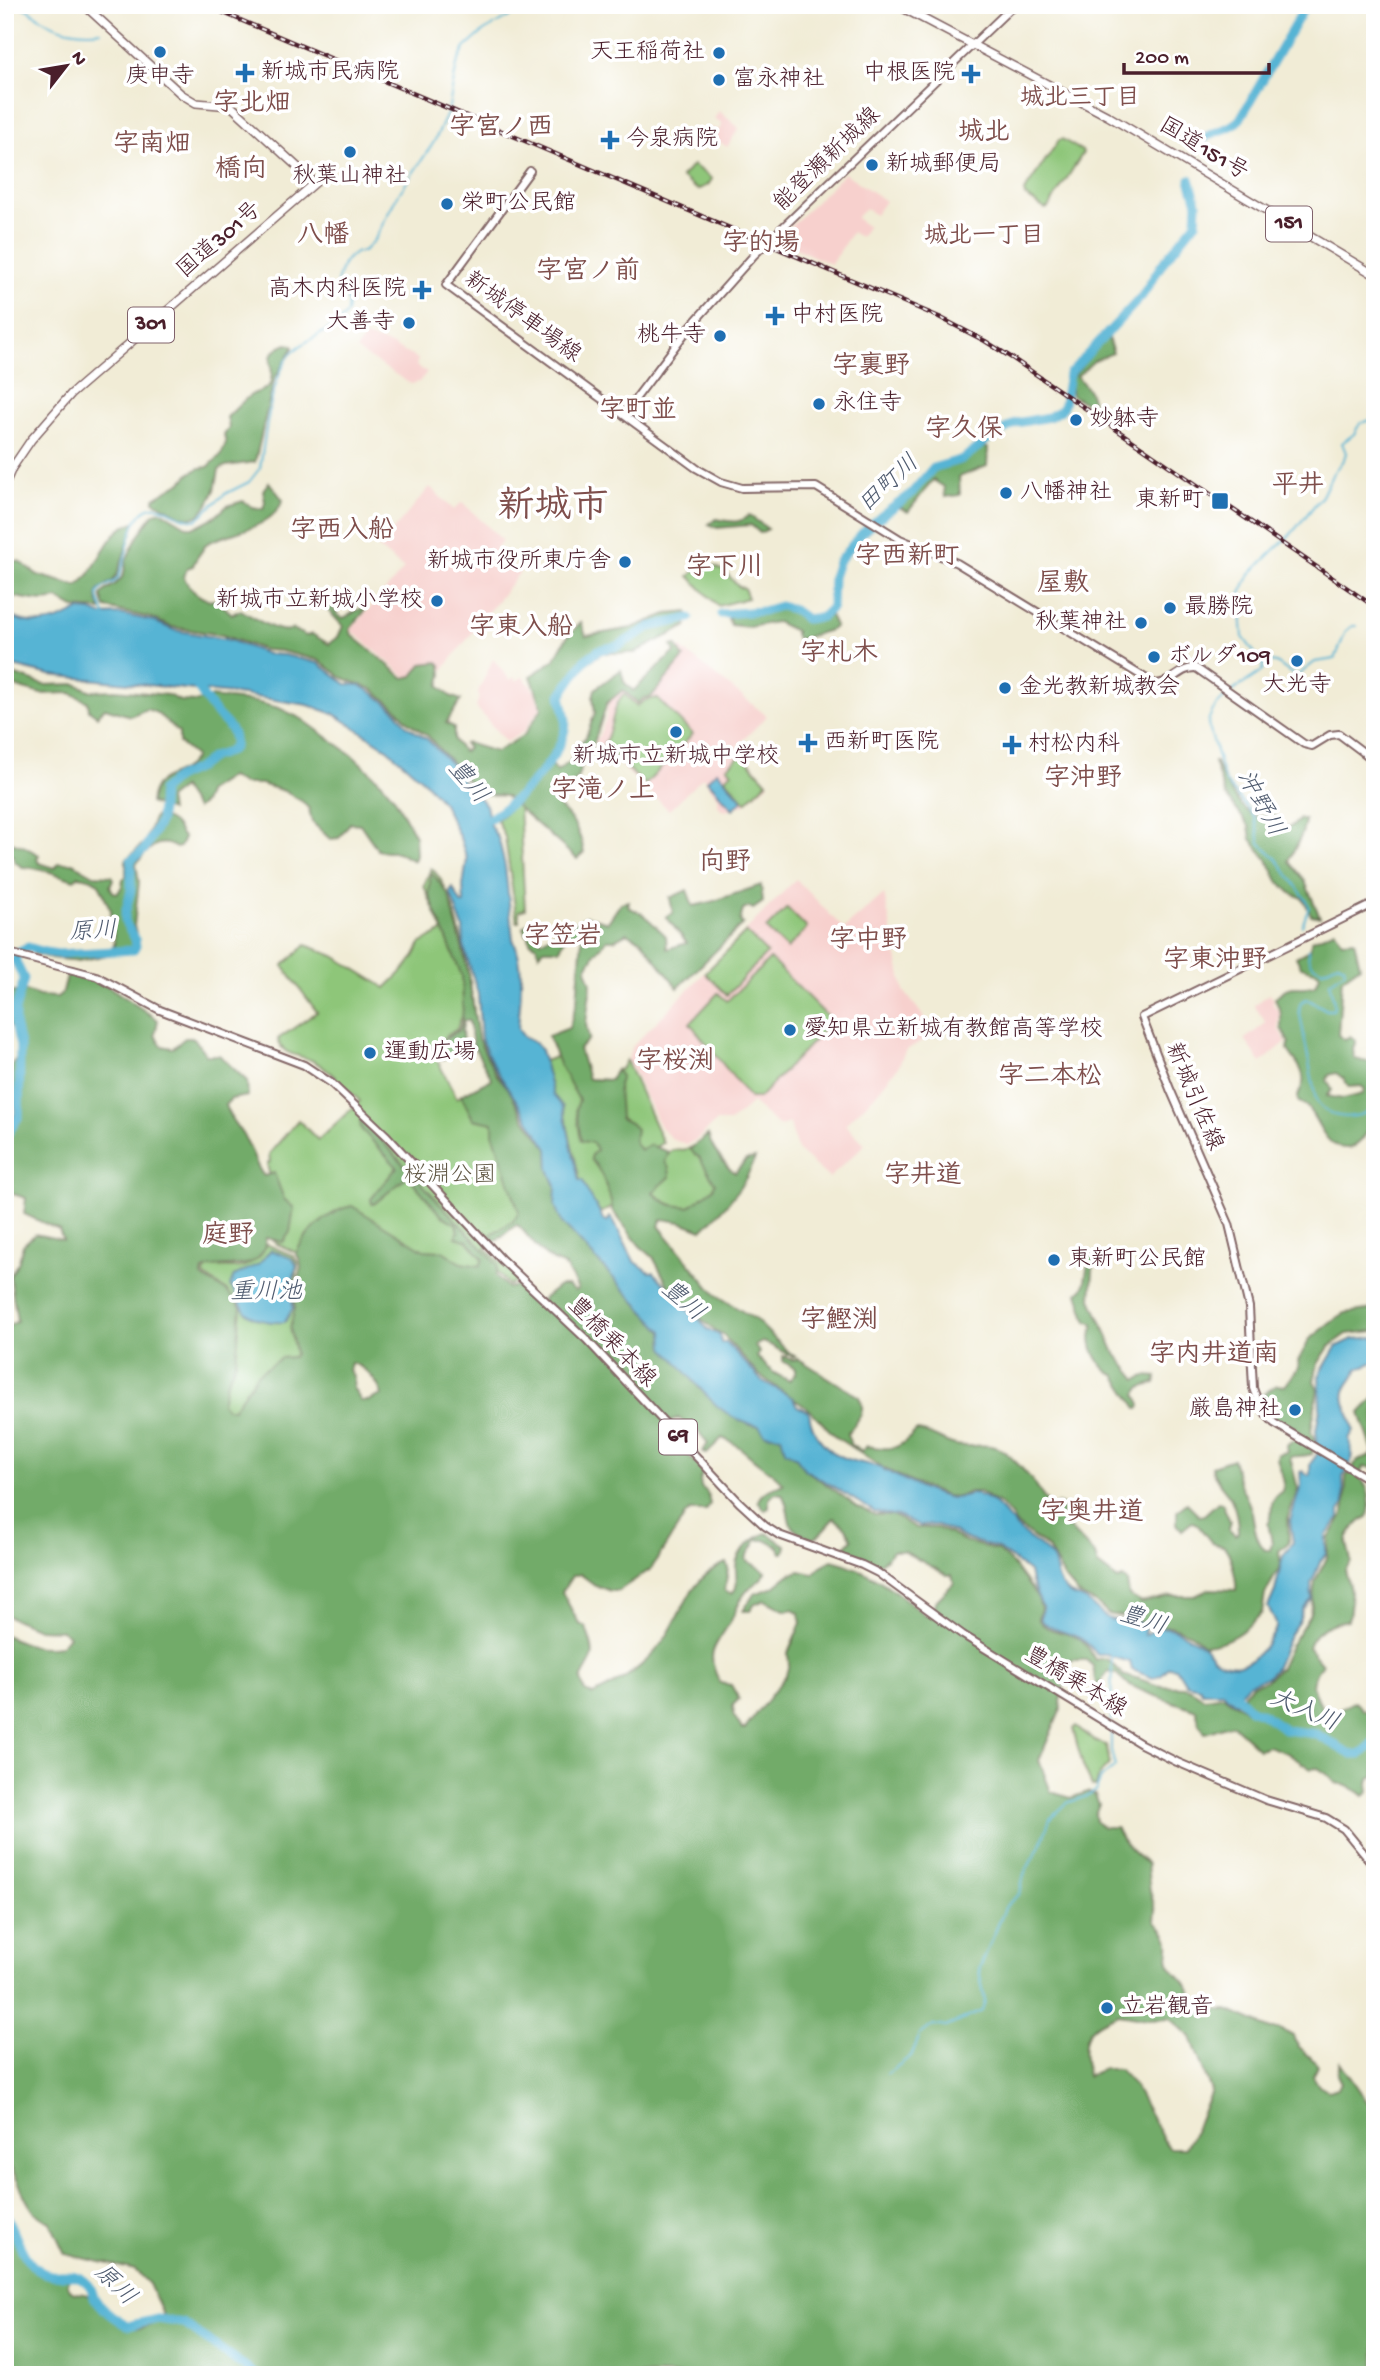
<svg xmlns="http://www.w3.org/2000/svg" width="1380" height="2380" font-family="'Gochi Hand','Klee One',sans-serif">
  <rect width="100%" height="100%" fill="#fff"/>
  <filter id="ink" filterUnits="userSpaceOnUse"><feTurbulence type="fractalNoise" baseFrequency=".0143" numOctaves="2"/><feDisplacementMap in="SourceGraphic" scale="14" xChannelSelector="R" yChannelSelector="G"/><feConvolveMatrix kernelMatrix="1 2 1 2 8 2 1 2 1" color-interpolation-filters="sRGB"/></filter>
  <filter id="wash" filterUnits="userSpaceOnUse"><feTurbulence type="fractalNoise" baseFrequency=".00686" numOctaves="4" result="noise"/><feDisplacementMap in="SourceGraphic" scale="28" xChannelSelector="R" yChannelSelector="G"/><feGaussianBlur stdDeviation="1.57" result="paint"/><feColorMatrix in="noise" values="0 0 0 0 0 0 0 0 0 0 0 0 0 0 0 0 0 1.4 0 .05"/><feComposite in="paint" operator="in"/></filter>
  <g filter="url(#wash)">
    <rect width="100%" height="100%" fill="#f1ecd6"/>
    <g fill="#f7d0cd">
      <polygon points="719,111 739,128 727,147 708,133 712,127 718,131 723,124 714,119"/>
      <polygon points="845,173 885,201 875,215 865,208 856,218 868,227 860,237 852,232 831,264 777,240"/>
      <polygon points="365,337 389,344 414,357 418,359 416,366 427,372 419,382 411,384 356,350"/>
      <polygon points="430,487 454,510 462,502 502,540 495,550 520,572 425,693 351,630 404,569 378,548"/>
      <polygon points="681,648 767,716 737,746 769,783 745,804 726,811 722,810 718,805 718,798 703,777 669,810 596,743 606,719 609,701 623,690 629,695"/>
      <polygon points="493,659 510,680 514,677 517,681 523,676 535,692 540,708 523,732 506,742 476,707 479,697 478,692"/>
      <polygon points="796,879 844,929 884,894 904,991 921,1013 933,1034 905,1051 898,1067 874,1096 845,1124 865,1144 829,1178 797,1150 790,1123 779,1126 752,1103 730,1122 716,1122 696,1140 687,1144 673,1140 660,1127 628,1060 631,1048"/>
      <polygon points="1270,994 1274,1000 1272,1003 1279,1012 1278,1029 1286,1042 1261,1063 1245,1039 1266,1023 1254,1005"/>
    </g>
    <g fill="#8ec679" stroke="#6c7252" stroke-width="2">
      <polygon points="1062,139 1082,151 1083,153 1048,208 1045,209 1025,196 1024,192 1059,140"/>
      <polygon points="693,165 712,179 708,185 698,190 681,177"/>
      <path d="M 714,566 C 727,571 730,578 739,587 L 744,588 L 748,598 L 718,606 L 689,576 L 701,567 Z"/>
      <path d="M 624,694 L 637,706 L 646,700 L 657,698 L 693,734 L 645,785 L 603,745 C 614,729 611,706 624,694 Z"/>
      <polygon points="742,754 767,782 746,802 725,778 732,772 727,767"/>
      <polygon points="516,803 519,806 525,909 519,911 519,922 517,922 505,837 497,820"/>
      <path d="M 431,868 C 457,889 469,977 474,1010 L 461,1018 L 457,1029 L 430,1047 L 457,1098 L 494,1080 L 545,1198 L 486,1248 L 520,1281 L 509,1285 L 499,1274 L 460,1264 L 301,1255 L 277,1244 L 275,1241 L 281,1228 L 267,1164 L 270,1162 L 269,1154 L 298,1120 L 318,1140 L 360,1101 C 345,1088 331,1070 313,1061 C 300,1054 282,1057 278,1039 L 317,1012 L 283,966 L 306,945 L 334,956 L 386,988 C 400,974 414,962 420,944 L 443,931 L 424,886 Z"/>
      <polygon points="787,908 807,928 787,949 766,929"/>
      <polygon points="746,932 767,953 727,995 705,973"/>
      <polygon points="770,959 832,1021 759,1098 750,1098 690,1023 718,993 727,1001"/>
      <path d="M 578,1049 L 587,1079 L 610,1080 L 616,1070 L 621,1069 L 626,1060 L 663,1143 L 650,1150 L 663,1160 L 672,1150 C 689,1152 697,1145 708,1135 L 712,1147 L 739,1181 L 689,1207 C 674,1208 664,1202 653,1192 L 627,1199 L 601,1213 L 586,1192 L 583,1181 L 580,1180 L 563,1107 L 553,1095 L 544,1061 Z"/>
      <path d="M 266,1244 L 292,1255 L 298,1262 L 295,1290 L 297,1352 L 294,1358 L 240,1402 L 231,1411 L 219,1416 L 233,1300 L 226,1290 L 203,1275 L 209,1265 C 237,1270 250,1272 266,1244 Z"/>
      <polygon points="1076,1726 1095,1741 1106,1745 1110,1764 1099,1774 1096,1786 1092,1786 1083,1766 1073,1729"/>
    </g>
    <g fill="#72ab69" stroke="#5e654a" stroke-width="2" fill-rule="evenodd">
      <polygon points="1107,335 1113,353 1095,360 1077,376 1089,391 1096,410 1072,395 1069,381"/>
      <path d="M 287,344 L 293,345 L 293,348 L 274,380 L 255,462 L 226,466 L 219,470 L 215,490 L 207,506 L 199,515 L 193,518 L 181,516 L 154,501 L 154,498 L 183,481 L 190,473 L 200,468 L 208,467 L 221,455 L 226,443 L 224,435 L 229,428 L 227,417 C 235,410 243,400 251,395 C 257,391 267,391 270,384 C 277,363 259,356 287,344 Z"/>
      <polygon points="982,447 988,448 987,466 959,477 960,495 945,497 944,487 933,480 908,512 899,507 914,494 928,476 935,470 962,463"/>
      <path d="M 269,482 L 283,500 C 271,531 231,530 206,544 C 202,553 196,556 193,566 L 187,568 L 184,577 C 189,590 203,602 217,600 L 232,614 L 241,610 C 253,617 280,636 292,629 L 306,636 L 312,634 L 329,644 L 338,637 L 343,626 L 325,607 L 330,604 L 338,615 L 343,618 C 352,615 357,608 365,608 L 364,612 L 350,629 L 352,635 L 404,678 L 413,676 L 422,664 L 438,662 L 441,665 L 442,675 L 439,686 L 450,696 L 461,700 L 446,723 L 454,727 L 454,740 L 463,752 L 468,748 L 464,744 L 467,743 L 496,752 L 524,735 L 542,708 L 531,676 L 554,660 L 567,637 L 581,622 L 586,636 L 632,628 L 667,614 L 688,612 L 687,626 L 635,653 L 602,653 L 587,663 L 563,697 L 564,721 L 559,748 L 551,764 L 557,771 L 571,761 L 575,748 L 586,737 L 595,713 L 593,697 L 595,689 L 621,670 L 624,682 L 633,691 L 675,652 L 672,646 L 676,645 L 684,658 L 651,697 L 644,698 L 638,703 L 623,690 L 607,703 L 594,743 L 583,761 L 577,779 L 560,799 L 559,807 C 573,818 581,835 584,853 L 577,859 L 505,796 L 478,793 L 428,736 L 408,722 L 397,709 L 372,689 L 343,678 L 318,660 L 281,651 L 265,650 L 222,635 L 172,627 L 151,618 L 105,608 L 101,595 C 107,587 117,586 122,577 C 125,573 125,566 126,561 C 132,545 144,526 154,513 L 161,511 L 188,527 L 195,527 L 216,516 L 227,506 L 243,501 L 253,507 L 263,509 L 265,502 L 263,490 Z"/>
      <path d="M 749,515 L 768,529 L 760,533 L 751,525 L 717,528 L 709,524 L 716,519 C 728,521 740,525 749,515 Z"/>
      <path d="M 135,523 L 117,575 L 113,581 L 99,590 L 97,596 L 101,610 L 74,608 L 58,599 C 40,604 24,597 5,596 L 5,561 L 19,561 L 38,575 L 77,586 C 100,571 105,527 135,523 Z"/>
      <polygon points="780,606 790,609 806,621 823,619 830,615 835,626 830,630 800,639 795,637 795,631 776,622 749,627 731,625 728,619 732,615 767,611"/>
      <path d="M 5,671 L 44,685 L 76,684 L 91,691 L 116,690 L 168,695 L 180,701 L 196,702 L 211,697 L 255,702 L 279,708 L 302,719 L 352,755 L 382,783 L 394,797 L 415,836 L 416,855 L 414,861 L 397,852 L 386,852 L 378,850 L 360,824 L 350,823 L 339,838 L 330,839 L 312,822 L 309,809 L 303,802 L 284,791 L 261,784 L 243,784 L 230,777 L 208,791 L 203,803 L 196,809 L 182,788 L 168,799 L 170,811 L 150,803 C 154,768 184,781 195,756 L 179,743 L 179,733 L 157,713 L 147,709 L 130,716 L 105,708 L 97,716 L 89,710 L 88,702 L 71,693 L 41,694 L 5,684 Z"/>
      <path d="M 1214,762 L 1216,762 C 1221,776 1241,814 1257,816 C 1263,816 1268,813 1274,814 L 1282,827 C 1291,828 1294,825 1300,819 L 1305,820 C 1304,835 1295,846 1289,861 L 1304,879 L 1320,917 L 1311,915 L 1303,898 L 1292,894 L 1278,881 L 1268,861 L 1251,839 L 1249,826 L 1225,795 Z"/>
      <path d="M 157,815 C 164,818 171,820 175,825 C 179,830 179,834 184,838 L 180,847 L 176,848 C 157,836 148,850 136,864 L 139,882 L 134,926 L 139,945 L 131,950 L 78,961 L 51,958 L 34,954 L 34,951 L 50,956 L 66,956 L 106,953 L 114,946 C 116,933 109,925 111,910 C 100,893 106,879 79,876 L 74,880 L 41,869 L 22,867 L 14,861 L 14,856 L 5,855 L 5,840 L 23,846 L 39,855 L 37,859 L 39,863 L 55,868 L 59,863 L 73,863 L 94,875 L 111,876 L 113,879 L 110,886 L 113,892 L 118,893 L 122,886 L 123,879 L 126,877 L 126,860 L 145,842 L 154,818 Z"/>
      <path d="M 431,872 L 449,895 L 468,971 L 478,1039 L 496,1074 L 508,1088 L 523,1116 L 548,1149 L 549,1169 L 556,1186 L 555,1205 L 562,1223 L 663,1331 L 664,1348 L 683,1366 L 700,1389 L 750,1425 L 759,1426 L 766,1434 L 781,1436 L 786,1450 L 795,1456 L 806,1470 L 858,1507 L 875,1515 L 892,1515 L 916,1528 L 938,1528 L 967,1542 L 999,1551 L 1014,1566 L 1038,1598 L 1041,1609 L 1038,1618 C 1046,1635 1069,1630 1083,1641 C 1088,1646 1092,1654 1095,1660 C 1108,1655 1116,1667 1124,1676 C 1137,1676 1145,1682 1157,1685 C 1178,1691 1181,1679 1204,1698 L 1223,1695 C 1230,1703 1238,1703 1245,1710 L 1248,1704 L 1243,1698 L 1244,1693 L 1252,1685 L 1265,1681 L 1280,1668 L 1290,1646 L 1309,1616 L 1312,1606 L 1315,1581 L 1327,1558 L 1329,1538 L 1343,1515 L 1345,1506 L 1346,1477 L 1358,1460 L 1372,1455 L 1373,1451 L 1360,1413 L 1375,1397 L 1375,1469 L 1365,1466 L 1358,1476 C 1370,1487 1372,1502 1368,1517 C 1359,1520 1347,1533 1347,1543 C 1348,1549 1350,1555 1351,1561 L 1345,1570 C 1350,1586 1353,1604 1348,1620 C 1332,1622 1313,1630 1308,1647 L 1322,1664 C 1304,1689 1314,1688 1325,1714 L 1330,1715 L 1355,1701 L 1362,1710 L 1370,1713 L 1375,1711 L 1375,1776 L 1370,1778 L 1368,1783 L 1369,1792 L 1364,1796 C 1357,1789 1344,1784 1335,1783 L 1331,1777 L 1318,1768 L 1311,1769 L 1287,1753 L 1268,1746 L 1259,1749 L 1233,1725 C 1219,1726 1217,1731 1205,1733 L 1200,1725 L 1196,1710 C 1176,1702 1127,1690 1117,1674 L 1107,1672 L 1098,1687 L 1095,1680 L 1093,1666 L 1086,1660 L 1072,1660 L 1067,1665 L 1058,1664 L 1055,1671 L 1064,1688 L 1060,1701 L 1061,1709 L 1039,1760 L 1051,1792 L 1071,1798 L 1087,1792 L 1095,1795 L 1099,1804 L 1095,1814 L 1096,1822 L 1103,1827 L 1116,1827 C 1123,1844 1133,1853 1147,1864 L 1150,1891 L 1156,1911 L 1155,1921 C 1159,1926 1166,1932 1168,1938 C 1172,1948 1165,1957 1170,1965 C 1176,1976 1187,1980 1193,1996 L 1191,2004 L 1182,2006 L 1184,2015 L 1211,2007 L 1217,2010 L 1228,2010 L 1271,2029 L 1280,2029 L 1293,2036 C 1296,2049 1311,2054 1318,2066 L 1313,2076 L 1319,2086 L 1328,2091 L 1338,2088 L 1341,2083 L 1337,2075 L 1340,2062 L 1375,2113 L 1375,2375 L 5,2375 L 5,2218 C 18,2248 27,2280 66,2277 L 69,2280 L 67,2285 L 72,2292 C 76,2294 84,2293 88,2295 C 94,2298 99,2307 104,2312 C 123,2329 143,2337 163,2315 L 149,2284 L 135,2270 L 65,2254 L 50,2222 C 22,2212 23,2179 5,2160 L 5,1635 C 26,1645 36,1649 60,1646 L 69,1636 L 61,1630 L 38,1629 L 5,1615 L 5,1323 L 9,1326 L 17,1321 L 10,1276 L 19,1261 L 23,1245 L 35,1234 L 63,1240 L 59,1230 L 24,1214 L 26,1198 L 13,1194 L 5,1189 L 9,1171 L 5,1168 L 5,1131 L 15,1113 L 11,1079 L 11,1065 L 20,1055 C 20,1041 19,1030 5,1022 L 5,994 L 23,990 L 39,996 L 57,997 L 63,992 L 68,972 L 108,986 L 158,1020 L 155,1035 L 162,1046 L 173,1048 L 185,1038 L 194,1038 L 206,1055 L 219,1055 L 247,1081 L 248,1096 L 231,1099 L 225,1105 C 229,1119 239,1128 246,1140 C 253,1152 255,1166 264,1176 L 274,1173 L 284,1199 L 294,1208 L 290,1232 L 283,1242 L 266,1238 C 265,1242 265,1246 264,1249 C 255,1274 219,1261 203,1270 L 202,1277 L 227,1291 L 241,1307 L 236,1361 L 226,1384 L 222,1403 L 227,1408 L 233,1409 L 257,1374 L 281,1358 L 293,1357 L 295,1353 L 290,1327 L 295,1309 L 293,1287 L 298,1284 C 300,1274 304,1262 296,1254 C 303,1234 332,1209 352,1206 L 424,1250 L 443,1251 L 461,1263 L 480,1266 L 483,1259 L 468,1241 L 456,1237 L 458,1231 L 456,1224 L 441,1215 L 408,1176 L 374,1204 L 372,1204 L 371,1199 L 397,1167 L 361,1129 L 360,1121 L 364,1122 L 498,1265 L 496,1276 L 508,1288 L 518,1286 L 539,1302 L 559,1286 L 567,1286 L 575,1291 L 578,1289 L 565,1266 C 541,1258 535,1243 519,1226 L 516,1225 L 494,1242 L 490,1235 L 513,1221 L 519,1212 L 493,1133 L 493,1123 L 473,1119 L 461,1095 L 492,1079 L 473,1045 L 469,1021 L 464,1021 L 462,1030 L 463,1048 L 443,1059 L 435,1048 L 436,1045 L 459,1030 L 462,1022 L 463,1004 L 462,976 L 429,895 ZM 351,1363 C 365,1366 378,1382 382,1395 L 368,1401 L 361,1401 L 353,1388 L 354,1378 L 349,1370 ZM 678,1418 L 696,1429 L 708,1443 L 702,1453 L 707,1454 L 722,1438 C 738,1445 739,1447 751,1457 C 762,1467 774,1472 783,1484 C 773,1489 762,1490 758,1501 L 765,1510 L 769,1508 L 769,1499 L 775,1493 L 782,1494 C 796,1522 778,1525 813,1539 L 817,1537 L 834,1518 L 846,1528 L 852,1539 L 845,1547 L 845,1550 L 878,1564 L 887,1558 L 892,1551 L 903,1551 L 947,1575 L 952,1575 L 954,1583 L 935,1602 L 931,1616 L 925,1615 C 896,1591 869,1569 832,1560 L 821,1566 L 813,1574 L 800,1571 L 790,1574 L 774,1587 L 754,1594 L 743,1611 L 750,1611 L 755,1604 L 765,1600 L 786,1611 L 793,1609 L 799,1613 L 801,1623 L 788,1653 L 789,1664 L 786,1675 L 745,1729 L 742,1729 L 734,1716 L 733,1705 L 739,1699 L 731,1685 L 720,1683 C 704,1651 715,1648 730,1622 C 736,1612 739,1600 746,1592 C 752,1584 762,1581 766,1572 L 746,1560 L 747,1556 L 757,1540 L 765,1540 L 779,1547 L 781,1553 L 784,1553 L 786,1546 L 767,1533 C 754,1537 737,1552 736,1566 C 735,1577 740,1585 732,1594 L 725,1590 L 728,1568 L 726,1563 C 684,1579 681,1626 652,1655 C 637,1671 614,1686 593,1695 L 584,1690 L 581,1680 C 584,1672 590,1665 592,1658 C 595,1649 588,1636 586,1627 L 579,1624 L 562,1592 L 572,1576 L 580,1574 L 595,1585 L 610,1591 L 618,1591 L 651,1569 L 686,1514 L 690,1511 L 706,1511 L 710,1504 L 707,1492 L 701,1487 L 700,1480 L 703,1471 L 667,1432 L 671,1422 ZM 1119,2014 L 1147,2019 L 1170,2018 L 1191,2037 L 1211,2091 L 1193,2134 L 1185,2148 L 1168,2148 L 1133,2084 L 1119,2069 L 1103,2069 L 1087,2076 C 1082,2039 1081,2028 1119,2014 Z"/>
      <path d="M 761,885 L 763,902 L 753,909 L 749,907 L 743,910 L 740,921 L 743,924 L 678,988 L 641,940 L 627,933 L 614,940 L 607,940 L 596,952 L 586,969 L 591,983 L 586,1024 L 589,1039 L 579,1049 L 588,1079 L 610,1080 L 616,1070 L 621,1076 L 618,1085 L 620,1118 L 630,1123 L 636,1129 L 634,1141 L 640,1150 L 650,1145 L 669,1152 L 665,1162 L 669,1168 L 670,1177 L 653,1192 L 661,1200 L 672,1205 L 689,1207 L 713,1189 L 715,1183 L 699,1157 L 695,1155 L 690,1149 L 708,1135 C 713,1150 721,1163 735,1173 L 746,1160 L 755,1158 C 745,1187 724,1209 702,1230 L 681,1222 L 662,1219 L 659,1226 L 715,1294 L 756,1320 L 786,1350 L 796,1357 C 783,1355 775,1345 762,1342 L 755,1346 L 759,1352 L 757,1357 L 774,1373 L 789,1381 L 795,1374 L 795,1369 L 783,1361 L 783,1356 L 792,1360 L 799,1359 L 859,1397 C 868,1411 856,1423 847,1434 L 851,1445 L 862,1451 L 867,1446 C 892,1450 898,1451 916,1431 C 929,1431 939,1440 952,1444 C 966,1449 981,1443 995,1447 C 1008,1450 1031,1478 1038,1489 C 1043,1496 1044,1500 1051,1506 L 1060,1504 L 1064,1507 L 1061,1520 L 1095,1555 L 1098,1565 L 1118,1580 L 1123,1578 L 1127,1582 L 1129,1595 L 1141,1603 L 1171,1596 L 1195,1596 L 1210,1589 L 1236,1590 C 1237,1581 1231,1550 1223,1546 C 1219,1545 1215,1545 1212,1543 L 1196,1523 L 1192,1522 L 1182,1530 L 1177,1524 L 1177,1511 L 1187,1503 L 1200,1516 L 1204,1515 L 1218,1502 L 1222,1503 L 1230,1521 L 1228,1529 L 1235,1535 L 1238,1533 C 1238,1523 1236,1509 1231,1499 C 1224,1487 1215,1483 1212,1466 L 1233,1459 C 1236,1465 1235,1470 1237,1476 C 1240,1488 1249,1499 1252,1513 C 1255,1528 1255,1539 1265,1550 L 1270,1550 L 1272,1543 L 1268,1523 C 1277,1510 1264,1504 1282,1491 L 1284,1483 L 1277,1458 L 1278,1454 L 1287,1452 L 1286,1445 L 1292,1441 L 1296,1441 L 1298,1434 L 1296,1428 C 1276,1421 1268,1417 1262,1395 L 1277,1385 L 1285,1386 L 1299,1367 L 1298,1361 L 1310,1339 L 1337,1318 L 1345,1313 L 1375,1309 L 1375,1331 L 1347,1334 L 1329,1347 L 1318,1364 L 1314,1381 L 1318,1389 L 1311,1431 L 1315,1443 L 1312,1454 C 1304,1457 1298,1455 1290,1457 L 1298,1489 L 1288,1517 L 1289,1542 L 1279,1551 L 1281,1565 L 1265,1594 L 1262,1613 C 1245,1630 1229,1644 1204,1645 L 1191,1634 L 1170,1626 L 1154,1627 L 1131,1618 L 1108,1614 L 1096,1603 L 1079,1595 L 1065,1579 L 1048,1548 L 1015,1524 L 1011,1516 L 1001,1505 L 979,1492 L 969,1492 L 959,1497 L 946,1496 L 913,1483 L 881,1467 L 836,1437 L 811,1411 L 758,1374 L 722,1334 L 714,1330 L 681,1301 L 669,1287 L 653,1257 L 640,1246 L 612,1210 C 612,1199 601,1168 591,1160 L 591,1155 L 597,1150 L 593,1143 L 581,1141 L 576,1109 L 579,1100 L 559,1064 L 548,1036 L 569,1028 L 577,1001 L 582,937 L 580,932 L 566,936 L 560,949 L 544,949 L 539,954 L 536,945 L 530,942 L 529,935 L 526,934 L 523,927 L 530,922 L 537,929 L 541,941 L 558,930 L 562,933 L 569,930 L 568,926 L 587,916 L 608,922 L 621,903 L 629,901 L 628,907 L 643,914 L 666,936 L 667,949 L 687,943 L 666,917 L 673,913 L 670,898 L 687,890 L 693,906 L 711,902 Z"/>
      <path d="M 1335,930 L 1342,941 L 1354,940 L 1360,966 L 1342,979 L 1338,1035 L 1345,1040 L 1350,1036 L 1356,1041 L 1353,1048 L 1354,1058 L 1362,1061 L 1375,1062 L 1375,1130 L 1368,1130 C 1364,1138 1358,1147 1348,1148 C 1325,1150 1319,1120 1307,1107 C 1305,1104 1301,1104 1298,1101 C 1297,1093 1301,1091 1303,1083 C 1305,1069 1294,1060 1288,1050 L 1289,1043 L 1281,1028 L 1281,1014 L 1275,998 C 1291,981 1294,990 1314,986 L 1320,976 L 1318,972 L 1301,967 L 1296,957 L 1309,950 L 1312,940 ZM 1336,1073 L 1344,1079 L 1349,1087 L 1361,1086 L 1365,1089 L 1363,1094 L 1343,1099 L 1327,1096 L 1332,1090 L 1327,1080 L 1329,1075 Z"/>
      <path d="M 1093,1254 L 1094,1258 L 1091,1298 L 1093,1304 L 1115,1353 L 1137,1380 L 1145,1376 L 1157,1377 L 1155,1383 L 1140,1388 L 1136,1394 L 1141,1404 L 1140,1408 L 1137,1408 L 1115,1375 C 1101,1372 1084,1341 1094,1328 L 1093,1323 L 1087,1322 L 1078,1293 L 1084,1287 L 1089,1256 Z"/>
    </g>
    <g fill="#56b4d4" stroke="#506a80" stroke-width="2">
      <path d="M 79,610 L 91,611 L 101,615 L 120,614 L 153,621 L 174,630 L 230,640 L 267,654 L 284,655 L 318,663 L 346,684 L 360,685 L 376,695 L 395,710 L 407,726 L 427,739 L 451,764 L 463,782 L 486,805 L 490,825 L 499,840 L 505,866 L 513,939 C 526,967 520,999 518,1029 L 524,1037 L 535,1043 L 541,1050 L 553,1095 L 563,1107 L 579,1180 L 583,1181 C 587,1196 599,1206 603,1220 L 608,1221 L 610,1217 L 614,1222 L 634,1261 L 650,1272 L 654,1272 L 685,1308 L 701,1321 L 708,1330 L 720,1335 L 721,1343 L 727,1343 L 761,1380 L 793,1398 L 797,1406 L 809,1412 C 811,1433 826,1452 847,1459 C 857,1463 868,1463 878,1467 C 902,1478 925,1493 951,1498 C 960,1500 968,1492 976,1494 C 999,1501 1005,1517 1020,1531 C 1032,1542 1042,1544 1052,1558 C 1058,1566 1054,1579 1066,1591 C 1071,1597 1078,1596 1085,1600 C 1094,1605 1100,1615 1110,1619 C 1123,1623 1135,1617 1145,1628 L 1144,1635 C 1152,1631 1159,1626 1169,1628 C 1175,1629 1199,1642 1203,1646 C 1210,1653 1213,1660 1223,1663 C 1244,1669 1253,1660 1265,1646 C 1269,1640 1275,1634 1276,1627 C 1277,1620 1271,1614 1268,1607 L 1275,1591 L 1283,1556 L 1293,1542 L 1290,1521 L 1301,1485 L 1300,1472 L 1303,1471 L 1306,1474 L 1310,1475 L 1310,1464 L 1318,1453 L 1316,1430 L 1320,1408 L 1319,1376 L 1336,1347 L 1353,1339 L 1375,1337 L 1375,1362 L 1358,1368 C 1354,1380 1350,1380 1346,1389 C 1340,1400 1352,1418 1354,1430 L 1349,1439 C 1355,1453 1352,1465 1343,1477 L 1344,1504 L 1339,1511 L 1339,1518 L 1326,1536 L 1326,1554 L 1321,1560 L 1311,1584 L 1312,1599 L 1303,1610 L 1299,1621 L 1290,1634 L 1275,1669 L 1267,1677 L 1248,1684 L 1240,1693 L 1239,1702 L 1234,1702 L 1222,1692 L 1202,1692 L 1200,1687 L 1186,1684 L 1176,1668 L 1169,1667 L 1162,1674 L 1153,1678 L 1132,1670 L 1130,1662 L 1106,1655 L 1097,1655 C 1080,1629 1064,1637 1042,1622 L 1040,1617 L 1043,1609 L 1031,1582 L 1029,1572 L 997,1548 L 969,1540 L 938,1525 L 920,1526 L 898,1516 L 875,1512 L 806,1470 L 795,1456 L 785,1450 L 781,1436 L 765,1434 L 759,1426 C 716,1421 693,1375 664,1348 L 663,1331 L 562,1223 L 555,1205 L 556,1186 L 549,1169 L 548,1149 L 493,1065 L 481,1040 L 478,994 L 464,947 L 463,928 L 450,892 L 453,888 L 461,903 L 464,903 L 463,886 L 467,859 L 460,838 L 443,803 L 426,783 L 385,747 L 334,714 L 308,705 L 243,695 L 50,675 L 5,664 L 5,614 C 33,628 53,625 79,610 Z"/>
      <polygon points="717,771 743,800 733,809 707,780"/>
      <path d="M 271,1250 L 291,1258 L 297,1265 L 291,1286 L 293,1308 L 285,1322 C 273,1323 255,1321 246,1312 C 240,1306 238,1295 230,1286 L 234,1276 L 259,1264 Z"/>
    </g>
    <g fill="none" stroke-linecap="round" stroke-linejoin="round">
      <g stroke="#56b4d4" stroke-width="2">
        <path d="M 17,5 C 27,7 33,14 42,19 C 59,30 81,34 101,31"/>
        <path d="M 106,617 C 104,611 99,602 98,596 C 98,586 114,585 118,578 C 128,561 128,517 149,508 C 164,502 179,521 196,520 L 225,494 L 249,482 L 260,468 C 265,438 271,371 295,350 C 311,336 334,331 347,313 L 348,302 L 337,282 L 343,264 L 348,258 L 357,252 L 363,252 L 375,239 L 396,198 L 434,142 L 448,112 L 457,64 L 465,48 L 484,31 L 530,5"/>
        <path d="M 1263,664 L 1262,671 C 1246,684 1210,700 1208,724 L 1225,781 L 1251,812 L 1255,819 L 1260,843 L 1277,859 L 1307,901 L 1309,907 L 1302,926"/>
        <polyline points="1263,664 1243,637 1241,612 1237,602 1250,574 1292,533 1322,496 1333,473 1344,459 1346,453 1342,443 1354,434 1360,423 1375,419"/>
        <path d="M 1264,664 C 1281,657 1283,674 1298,675 L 1315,662 L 1335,659 L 1346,631 L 1352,626 L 1356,626"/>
        <path d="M 1308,949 C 1307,962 1311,965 1323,970 L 1338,963 L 1344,966 L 1345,971 L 1330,982 C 1329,992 1337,999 1333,1010 L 1327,1010 L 1307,999 L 1301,1002 L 1299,1009 L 1316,1100 C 1330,1121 1354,1120 1375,1109"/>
        <polyline points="1111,1721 1112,1655"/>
        <polyline points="887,2074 911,2056 920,2035 933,2025 946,2027 982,2011 985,2001 979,1970 1006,1906 1020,1893 1024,1874 1041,1844 1050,1819 1067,1803 1090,1795 1096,1790 1101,1778 1115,1767 1111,1750 1111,1730"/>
      </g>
      <g stroke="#56b4d4" stroke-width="9">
        <path d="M 1197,148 C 1207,128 1225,135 1240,119 L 1306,5"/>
        <polyline points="721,614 763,611 780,606 792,609 806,619 822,617 832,607 833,577 838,562 862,533 880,517 910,495 933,468 963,459 991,437 1016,423 1049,417 1061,410 1064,404 1069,374 1142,296 1162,264 1196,222 1197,203 1190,179"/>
        <path d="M 479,824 C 510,811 564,758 566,722 C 566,714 562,703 561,695 L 585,660 L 599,650 L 618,646 L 650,627 L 690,618"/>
        <path d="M 5,1138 L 19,1116 L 20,1046 L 15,1024 L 15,1010 L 24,979 L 15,960 L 19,951 L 28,947 L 45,952 L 58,954 L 134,950 L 136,946 L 135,939 L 125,922 L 125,914 L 131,890 L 131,860 L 144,850 L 160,821 L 162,790 L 176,778 L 198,768 L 212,757 L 228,752 L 234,747 C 236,728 224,723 213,710 C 206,701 200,691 194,682"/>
        <polyline points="1232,1691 1250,1709 1261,1713 1286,1730 1316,1734 1352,1755 1360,1755 1375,1742"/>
        <path d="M 5,2211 C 16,2232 23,2271 51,2275 C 66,2276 76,2272 87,2283 C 92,2287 92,2292 94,2297 C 101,2310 116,2318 128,2326 L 158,2319 L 183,2323 L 256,2375"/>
      </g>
    </g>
  </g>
  <g filter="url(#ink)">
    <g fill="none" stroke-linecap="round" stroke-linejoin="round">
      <defs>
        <g id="secondary">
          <path d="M 530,171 L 446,285 L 696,468 L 721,482 L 742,488 L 816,487 L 900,539 L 957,563 L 1155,684 C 1172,684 1180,667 1196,668 L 1304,744 L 1312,746 L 1330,735 L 1339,734 L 1375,761"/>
          <polyline points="624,414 689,328 754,255 1014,5"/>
          <path d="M 1375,903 L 1142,1017 L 1170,1089 L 1229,1224 L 1249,1307 L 1253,1388 C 1258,1403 1263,1412 1274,1423 L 1375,1483"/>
        </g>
        <polyline id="primary" points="5,952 96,976 160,1010 304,1065 331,1083 387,1136 501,1259 586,1339 739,1502 765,1526 779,1535 862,1565 878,1573 963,1635 1141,1744 1177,1762 1266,1800 1326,1818 1344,1829 1375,1867"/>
        <g id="trunk">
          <polyline points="897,5 1108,116 1375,275"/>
          <polyline points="5,484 12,468 31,440 71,394 315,183 231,106 196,103 181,94 84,5"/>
        </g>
      </defs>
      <use href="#secondary" stroke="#846767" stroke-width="10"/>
      <use href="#primary" stroke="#846767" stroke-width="10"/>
      <use href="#trunk" stroke="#846767" stroke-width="10"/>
      <use href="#secondary" stroke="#fff" stroke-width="6"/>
      <use href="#primary" stroke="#fff" stroke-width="6"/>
      <use href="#trunk" stroke="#fff" stroke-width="7"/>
      <defs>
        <polyline id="rail" points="205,5 939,317 985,341 1012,358 1375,607"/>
      </defs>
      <use href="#rail" stroke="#4a1f2b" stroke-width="4.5"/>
      <use href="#rail" stroke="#fff" stroke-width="2" stroke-dasharray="5" stroke-linecap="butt"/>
    </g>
  </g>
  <g fill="#1f6fb2" stroke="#fff" stroke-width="2.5">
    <circle cx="160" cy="52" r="7"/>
    <circle cx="719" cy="53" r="7"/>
    <path d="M241.5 62.5h7v7h7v7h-7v7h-7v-7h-7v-7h7z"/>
    <path d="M967.5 63.5h7v7h7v7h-7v7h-7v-7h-7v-7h7z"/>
    <circle cx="719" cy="80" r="7"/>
    <path d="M606.5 129.5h7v7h7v7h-7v7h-7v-7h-7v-7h7z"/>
    <circle cx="350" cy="152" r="7"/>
    <circle cx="872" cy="165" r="7"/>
    <circle cx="447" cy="204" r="7"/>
    <path d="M418.5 279.5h7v7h7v7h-7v7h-7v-7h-7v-7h7z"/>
    <path d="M771.5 305.5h7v7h7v7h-7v7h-7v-7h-7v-7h7z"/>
    <circle cx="409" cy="323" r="7"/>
    <circle cx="720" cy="336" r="7"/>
    <circle cx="819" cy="404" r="7"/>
    <circle cx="1076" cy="420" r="7"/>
    <circle cx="1006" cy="493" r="7"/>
    <rect x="1211" y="492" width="18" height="18" rx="3.5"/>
    <circle cx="625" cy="562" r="7"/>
    <circle cx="437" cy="601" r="7"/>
    <circle cx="1170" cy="608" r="7"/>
    <circle cx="1141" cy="623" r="7"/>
    <circle cx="1154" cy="657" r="7"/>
    <circle cx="1297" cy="661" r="7"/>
    <circle cx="1005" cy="688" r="7"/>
    <circle cx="676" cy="732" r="7"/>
    <path d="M804.5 732.5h7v7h7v7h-7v7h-7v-7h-7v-7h7z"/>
    <path d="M1008.5 734.5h7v7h7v7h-7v7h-7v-7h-7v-7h7z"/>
    <circle cx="790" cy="1030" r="7"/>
    <circle cx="370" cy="1053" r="7"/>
    <circle cx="1054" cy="1260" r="7"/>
    <circle cx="1295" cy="1410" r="7"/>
    <circle cx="1107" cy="2008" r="7"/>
  </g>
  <g text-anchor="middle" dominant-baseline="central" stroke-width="7" stroke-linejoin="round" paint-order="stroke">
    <g fill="#fff" stroke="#80626b" stroke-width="2">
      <rect x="1266" y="206.5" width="46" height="35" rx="5"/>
      <rect x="128" y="307.5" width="46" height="35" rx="5"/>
      <rect x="659" y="1419.5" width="38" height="35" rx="5"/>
    </g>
    <g font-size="21" font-weight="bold" fill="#4a1f2b">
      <text x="1289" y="224">151</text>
      <text x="151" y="325">301</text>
      <text x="678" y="1437">69</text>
    </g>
    <g font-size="23" fill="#4a1f2b" stroke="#fff" text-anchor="start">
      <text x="705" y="53" text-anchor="end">天王稲荷社</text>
      <text x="261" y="73">新城市民病院</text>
      <text x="955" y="74" text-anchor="end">中根医院</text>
      <text x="160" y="77" text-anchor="middle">庚申寺</text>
      <text x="733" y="80">富永神社</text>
      <text x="626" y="140">今泉病院</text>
      <text x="886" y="165">新城郵便局</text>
      <text x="350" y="177" text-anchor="middle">秋葉山神社</text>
      <text x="461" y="204">栄町公民館</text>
      <text x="406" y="290" text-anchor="end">高木内科医院</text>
      <text x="791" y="316">中村医院</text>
      <text x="395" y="323" text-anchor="end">大善寺</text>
      <text x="706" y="336" text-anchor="end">桃牛寺</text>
      <text x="833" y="404">永住寺</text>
      <text x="1090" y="420">妙躰寺</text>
      <text x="1020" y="493">八幡神社</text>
      <text x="1204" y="501" text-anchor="end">東新町</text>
      <text x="611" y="562" text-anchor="end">新城市役所東庁舎</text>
      <text x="423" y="601" text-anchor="end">新城市立新城小学校</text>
      <text x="1184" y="608">最勝院</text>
      <text x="1127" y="623" text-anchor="end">秋葉神社</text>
      <text x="1168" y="657">ボルダ109</text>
      <text x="1297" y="686" text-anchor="middle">大光寺</text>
      <text x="1019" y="688">金光教新城教会</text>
      <text x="824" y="743">西新町医院</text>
      <text x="1028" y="745">村松内科</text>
      <text x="676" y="757" text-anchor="middle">新城市立新城中学校</text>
      <text x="804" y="1030">愛知県立新城有教館高等学校</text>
      <text x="384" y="1053">運動広場</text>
      <text x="1068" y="1260">東新町公民館</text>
      <text x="1281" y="1410" text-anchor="end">厳島神社</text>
      <text x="1121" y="2008">立岩観音</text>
    </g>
    <g font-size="23" fill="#4a1f2b" stroke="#fff">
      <text transform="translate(1203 150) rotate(31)">国道151号</text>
      <text transform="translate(828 160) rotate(-44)">能登瀬新城線</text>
      <text transform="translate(220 241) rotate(-41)">国道301号</text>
      <text transform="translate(522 318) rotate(36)">新城停車場線</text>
      <text transform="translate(1193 1097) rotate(67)">新城引佐線</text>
      <text transform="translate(611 1343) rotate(46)">豊橋乗本線</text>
      <text transform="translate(1075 1683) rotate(31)">豊橋乗本線</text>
    </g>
    <g font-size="23" fill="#625946" stroke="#fff">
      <text x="450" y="1176">桜淵公園</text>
    </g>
    <g font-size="24" font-weight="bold" fill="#7f4f4c" stroke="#fff">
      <text x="1080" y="99">城北三丁目</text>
      <text x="984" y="237">城北一丁目</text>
    </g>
    <g font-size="24" font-style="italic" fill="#4f5b6f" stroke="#fff">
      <text transform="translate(890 485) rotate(-43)">田町川</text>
      <text transform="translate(467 783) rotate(50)">豊川</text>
      <text transform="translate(1259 804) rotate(61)">沖野川</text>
      <text transform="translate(93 933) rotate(-3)">原川</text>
      <text x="266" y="1293">重川池</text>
      <text transform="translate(682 1302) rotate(41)">豊川</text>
      <text transform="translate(1143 1622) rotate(18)">豊川</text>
      <text transform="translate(1304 1712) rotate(23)">大入川</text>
      <text transform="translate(114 2286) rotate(44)">原川</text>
    </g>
    <g font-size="26" font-weight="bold" fill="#7f4f4c" stroke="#fff">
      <text x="252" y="105">字北畑</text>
      <text x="501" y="129">字宮ノ西</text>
      <text x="984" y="134">城北</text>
      <text x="152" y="146">字南畑</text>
      <text x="241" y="171">橋向</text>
      <text x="323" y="237">八幡</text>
      <text x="761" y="245">字的場</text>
      <text x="588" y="273">字宮ノ前</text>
      <text x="871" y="368">字裏野</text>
      <text x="638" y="412">字町並</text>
      <text x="964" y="431">字久保</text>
      <text x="1298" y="487">平井</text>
      <text x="342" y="532">字西入船</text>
      <text x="907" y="558">字西新町</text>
      <text x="725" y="569">字下川</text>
      <text x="1063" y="585">屋敷</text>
      <text x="521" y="629">字東入船</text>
      <text x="839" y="655">字札木</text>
      <text x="1083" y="780">字沖野</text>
      <text x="603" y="792">字滝ノ上</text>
      <text x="725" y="864">向野</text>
      <text x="563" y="938">字笠岩</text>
      <text x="868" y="942">字中野</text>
      <text x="1215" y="962">字東沖野</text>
      <text x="675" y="1063">字桜渕</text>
      <text x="1050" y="1078">字二本松</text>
      <text x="923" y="1177">字井道</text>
      <text x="228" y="1237">庭野</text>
      <text x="839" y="1322">字鰹渕</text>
      <text x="1214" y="1356">字内井道南</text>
      <text x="1092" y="1514">字奥井道</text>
    </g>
    <g font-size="37" font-weight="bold" fill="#7f4f4c" stroke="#fff">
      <text x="553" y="509">新城市</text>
    </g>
  </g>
  <rect width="1380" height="2380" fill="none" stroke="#fff" stroke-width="28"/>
  <g transform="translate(66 66) rotate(59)" stroke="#ffffff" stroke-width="5" paint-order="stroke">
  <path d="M0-5L12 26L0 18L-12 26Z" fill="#4a1f2b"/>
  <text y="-10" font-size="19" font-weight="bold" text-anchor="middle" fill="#4a1f2b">N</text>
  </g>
  <path d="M1124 63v10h145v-10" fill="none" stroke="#4a1f2b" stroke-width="3.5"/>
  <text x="1135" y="63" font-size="21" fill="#4a1f2b" stroke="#ffffff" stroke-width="5" paint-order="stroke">200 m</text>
</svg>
